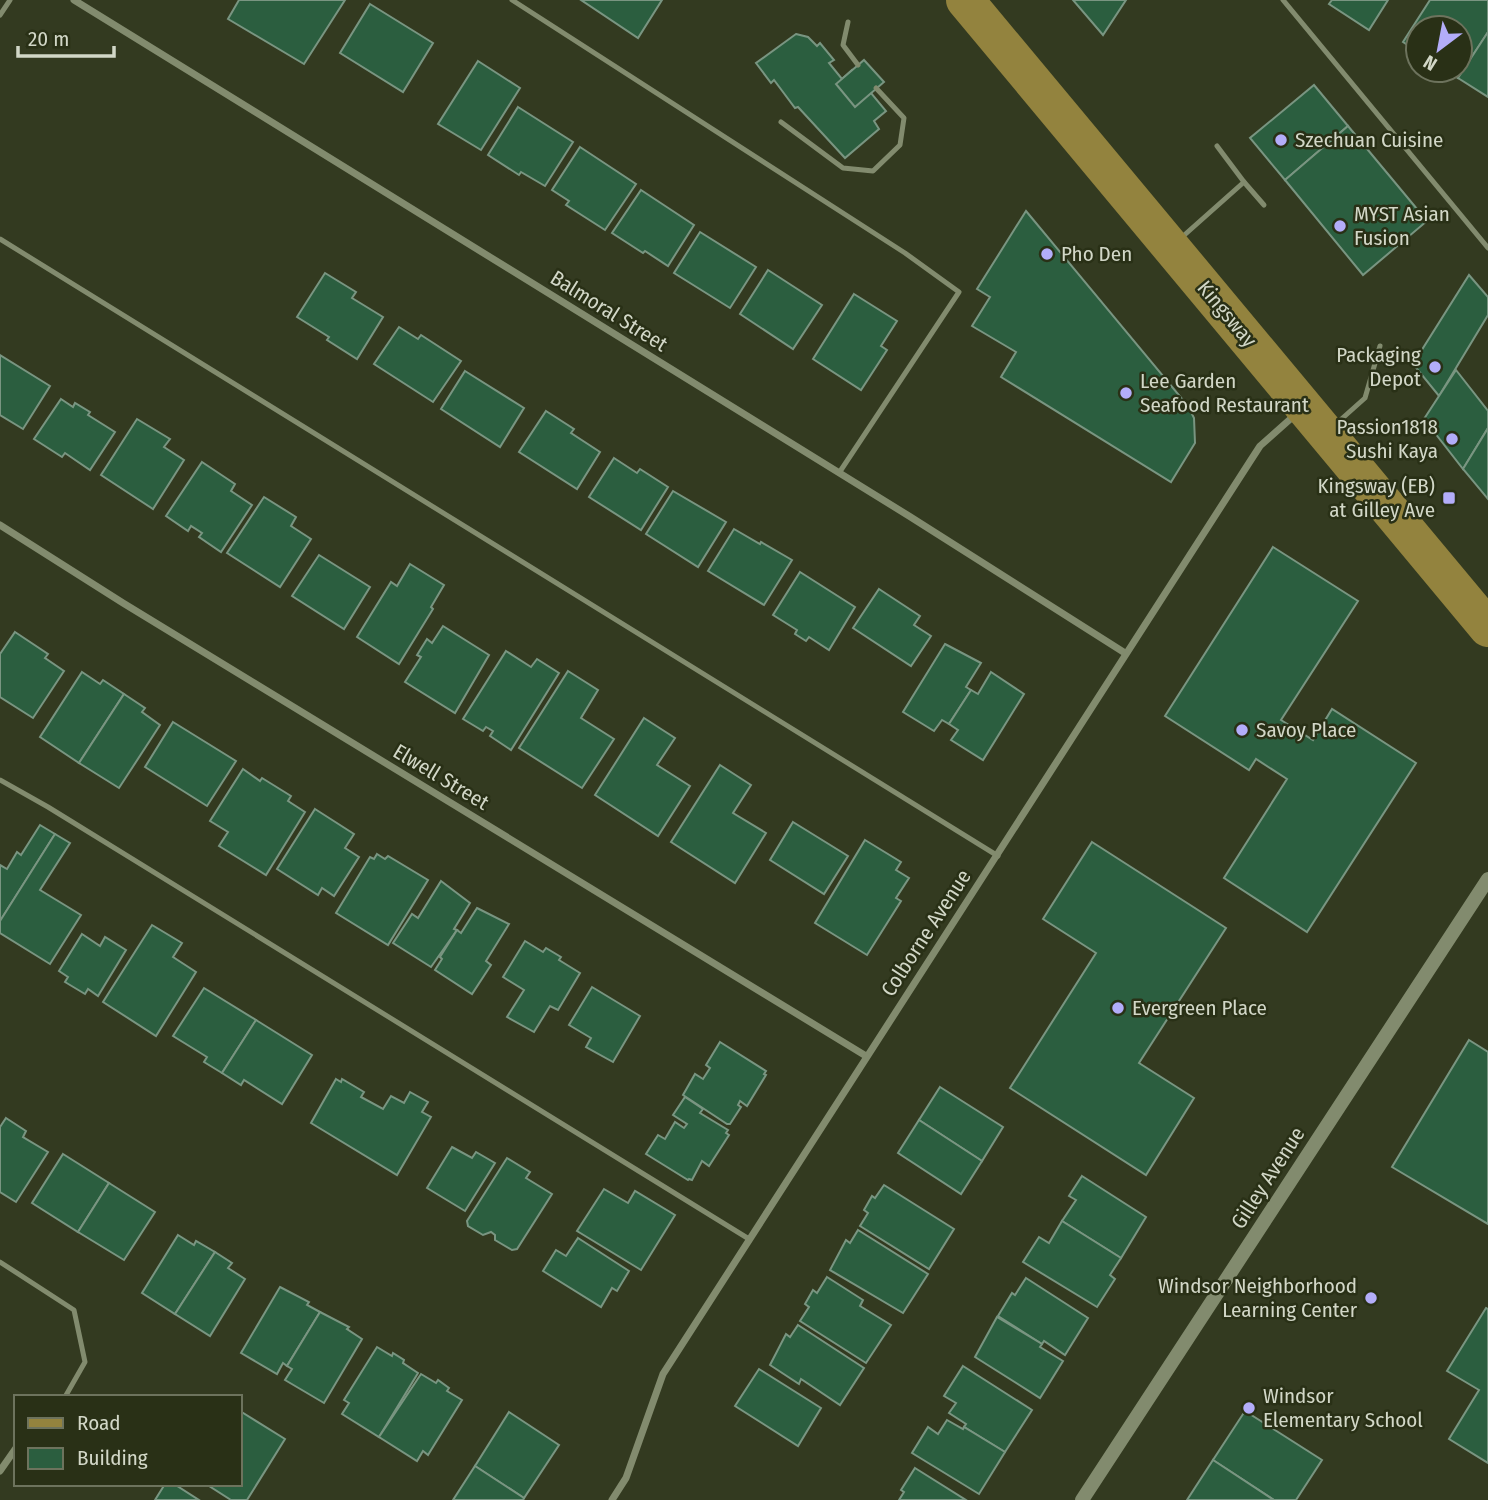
<svg xmlns="http://www.w3.org/2000/svg" width="1488" height="1500" font-family="'Fira Sans Condensed',sans-serif">
  <rect width="100%" height="100%" fill="#333a20"/>
  <g fill="#2b5e3f" stroke="#799581" stroke-width="2">
    <polygon points="239,0 345,0 304,64 228,19"/>
    <polygon points="581,0 662,0 638,38"/>
    <polygon points="1073,0 1126,0 1103,35"/>
    <polygon points="1332,0 1388,0 1369,30 1329,4"/>
    <polygon points="1430,0 1488,0 1488,32 1458,78 1446,70 1460,70 1460,28 1418,28 1418,52 1403,42"/>
    <polygon points="370,4 433,43 403,92 340,53"/>
    <polygon points="1488,32 1488,97 1458,78"/>
    <polygon points="796,34 808,37 817,46 820,43 834,60 829,63 842,79 852,70 886,111 874,121 879,129 845,158 798,107 795,108 774,80 771,83 756,63"/>
    <polygon points="864,60 884,82 855,107 836,84"/>
    <polygon points="478,61 520,88 481,150 438,124"/>
    <polygon points="1314,85 1348,126 1285,180 1250,138"/>
    <polygon points="518,107 573,142 545,186 521,172 519,175 488,155"/>
    <polygon points="1348,126 1427,221 1363,275 1285,180"/>
    <polygon points="580,147 636,184 605,230 566,205 569,201 552,190"/>
    <polygon points="641,190 694,225 668,266 645,251 643,253 612,233"/>
    <polygon points="1026,211 1188,406 1194,418 1195,443 1171,482 1001,377 1016,352 972,326 990,297 977,289"/>
    <polygon points="700,232 756,267 730,308 674,273"/>
    <polygon points="768,270 822,305 793,349 740,314"/>
    <polygon points="325,273 356,292 352,298 383,317 357,359 327,340 329,337 297,317"/>
    <polygon points="1469,275 1488,297 1488,315 1439,396 1413,364"/>
    <polygon points="854,294 897,321 881,346 887,350 861,390 813,359"/>
    <polygon points="399,327 418,339 421,335 461,361 433,402 374,364"/>
    <polygon points="0,355 50,386 23,429 0,415"/>
    <polygon points="1456,370 1488,411 1488,428 1463,469 1424,419"/>
    <polygon points="465,371 524,408 500,447 441,409"/>
    <polygon points="61,399 73,407 75,403 90,412 88,415 115,432 90,470 65,453 62,457 34,439"/>
    <polygon points="546,411 574,429 571,433 600,452 577,489 519,452"/>
    <polygon points="137,419 170,439 164,447 184,460 153,509 101,475"/>
    <polygon points="1488,428 1488,499 1463,469"/>
    <polygon points="614,458 637,473 640,469 668,487 641,530 589,497"/>
    <polygon points="202,462 235,484 231,491 252,505 221,552 199,537 202,533 191,526 188,531 166,516"/>
    <polygon points="673,491 726,522 698,567 646,534"/>
    <polygon points="264,497 296,517 291,526 311,539 280,587 227,553"/>
    <polygon points="734,529 760,544 761,542 792,560 764,605 708,571"/>
    <polygon points="1273,547 1358,601 1281,720 1313,740 1332,709 1416,763 1307,932 1224,878 1287,779 1256,759 1249,770 1165,716"/>
    <polygon points="319,555 370,587 344,629 292,596"/>
    <polygon points="410,564 444,585 431,607 433,609 399,664 357,637 391,582 397,586"/>
    <polygon points="800,572 855,607 829,650 809,637 806,641 795,634 797,630 773,615"/>
    <polygon points="879,589 920,616 914,625 931,636 911,666 853,628"/>
    <polygon points="443,626 489,655 455,713 405,682 421,657 417,655 427,639 432,643"/>
    <polygon points="15,632 48,654 45,658 64,671 33,718 0,697 0,654"/>
    <polygon points="945,644 981,663 966,687 971,690 949,724 942,720 934,731 903,712"/>
    <polygon points="506,651 531,667 537,659 559,673 511,750 490,736 493,731 486,727 483,731 463,719"/>
    <polygon points="568,671 598,690 581,718 614,739 582,788 519,748"/>
    <polygon points="82,672 100,684 103,680 124,694 79,763 40,737"/>
    <polygon points="991,672 1024,694 983,760 951,740 958,730 949,724 971,690 978,694"/>
    <polygon points="124,694 145,708 142,712 160,725 119,788 79,763"/>
    <polygon points="644,718 675,738 657,765 690,786 658,836 595,795"/>
    <polygon points="173,722 236,761 207,806 145,767"/>
    <polygon points="720,765 751,785 733,813 766,833 735,883 671,842"/>
    <polygon points="243,769 260,781 262,778 291,796 288,801 305,812 266,875 219,846 228,832 210,821"/>
    <polygon points="315,809 354,834 345,848 359,857 334,896 322,888 318,895 277,869"/>
    <polygon points="793,822 848,856 824,894 770,860"/>
    <polygon points="40,825 55,834 0,921 0,865 7,869 17,852 21,855"/>
    <polygon points="55,834 70,843 40,890 81,915 50,964 0,933 0,921"/>
    <polygon points="865,840 901,862 896,870 909,878 896,898 901,901 867,955 815,923"/>
    <polygon points="1092,842 1226,928 1139,1063 1194,1098 1146,1175 1010,1088 1096,953 1043,919"/>
    <polygon points="377,854 385,859 388,856 428,880 388,945 336,913 370,857 374,859"/>
    <polygon points="441,881 470,903 454,929 457,930 431,967 393,943 412,914 418,918"/>
    <polygon points="477,908 509,924 486,961 491,965 472,994 435,970 442,959 440,957 457,930 461,933"/>
    <polygon points="152,925 182,943 173,957 196,972 156,1036 103,1002"/>
    <polygon points="82,934 100,946 105,937 126,950 98,996 88,989 85,994 65,982 68,977 59,971"/>
    <polygon points="525,941 543,952 546,948 561,957 559,960 580,973 558,1010 550,1006 534,1032 507,1017 524,990 503,977"/>
    <polygon points="592,987 640,1016 613,1062 586,1047 591,1038 569,1025"/>
    <polygon points="204,988 256,1020 222,1073 204,1062 207,1057 173,1036"/>
    <polygon points="256,1020 312,1055 282,1104 244,1080 241,1085 222,1073"/>
    <polygon points="1469,1040 1488,1052 1488,1224 1392,1167"/>
    <polygon points="720,1042 766,1071 764,1074 766,1075 747,1106 740,1101 738,1105 741,1107 730,1124 727,1124 683,1095 695,1074 703,1079 710,1068 706,1065"/>
    <polygon points="336,1079 341,1082 342,1079 364,1092 361,1097 383,1109 391,1096 404,1103 410,1092 428,1102 422,1112 431,1117 397,1175 311,1123"/>
    <polygon points="940,1087 1003,1127 982,1161 919,1120"/>
    <polygon points="685,1097 703,1109 700,1113 728,1130 726,1133 729,1135 709,1166 702,1161 692,1180 689,1179 688,1180 646,1154 658,1135 665,1139 675,1122 684,1128 687,1124 673,1115"/>
    <polygon points="6,1118 26,1131 23,1137 48,1152 16,1202 0,1192 0,1127"/>
    <polygon points="919,1120 982,1161 961,1194 898,1153"/>
    <polygon points="452,1147 472,1158 476,1152 495,1163 465,1211 427,1188"/>
    <polygon points="63,1154 109,1183 78,1232 32,1203"/>
    <polygon points="507,1158 530,1172 526,1178 552,1194 517,1249 512,1250 495,1240 495,1235 491,1232 483,1235 468,1226 467,1221"/>
    <polygon points="1082,1176 1146,1217 1121,1258 1062,1221 1076,1200 1069,1196"/>
    <polygon points="109,1183 155,1212 124,1260 78,1232"/>
    <polygon points="884,1185 954,1229 929,1269 860,1226 868,1213 864,1210 872,1196 875,1198"/>
    <polygon points="604,1189 628,1203 635,1191 675,1215 641,1270 577,1231"/>
    <polygon points="1062,1221 1121,1258 1110,1275 1115,1279 1097,1307 1023,1262 1039,1237 1049,1243"/>
    <polygon points="858,1230 928,1274 903,1313 830,1270 846,1240 850,1243"/>
    <polygon points="178,1235 194,1245 196,1241 215,1252 175,1314 142,1293"/>
    <polygon points="578,1238 629,1271 617,1291 612,1288 601,1307 543,1271 556,1250 566,1256"/>
    <polygon points="215,1252 232,1263 228,1268 245,1279 210,1336 175,1314"/>
    <polygon points="827,1277 863,1300 860,1306 891,1325 866,1363 800,1321 809,1307 805,1304 813,1290 817,1293"/>
    <polygon points="1026,1278 1088,1318 1065,1355 1044,1341 1042,1344 998,1316 1012,1293 1015,1295"/>
    <polygon points="280,1287 309,1302 307,1305 320,1312 287,1366 283,1363 277,1374 241,1353"/>
    <polygon points="1486,1308 1488,1309 1488,1463 1449,1439 1479,1390 1447,1371"/>
    <polygon points="320,1312 349,1327 347,1329 362,1339 324,1403 285,1380 292,1369 287,1366"/>
    <polygon points="997,1317 1042,1344 1040,1347 1063,1361 1040,1398 975,1357"/>
    <polygon points="798,1325 864,1368 840,1405 801,1379 799,1384 770,1365 786,1334 790,1337"/>
    <polygon points="377,1347 392,1356 393,1353 404,1360 403,1363 418,1373 379,1437 342,1414 349,1403 344,1400"/>
    <polygon points="963,1366 1032,1410 1005,1452 964,1427 966,1424 949,1413 956,1403 944,1396"/>
    <polygon points="759,1369 821,1408 798,1446 735,1406"/>
    <polygon points="421,1374 436,1383 438,1380 449,1388 447,1391 462,1400 428,1455 423,1451 417,1461 379,1437"/>
    <polygon points="240,1411 285,1439 247,1500 231,1500 206,1484 240,1484"/>
    <polygon points="1245,1411 1322,1460 1296,1500 1274,1500 1213,1460"/>
    <polygon points="509,1412 559,1445 524,1498 475,1466"/>
    <polygon points="947,1420 963,1429 964,1427 1005,1452 979,1494 912,1453 928,1427 938,1434"/>
    <polygon points="1213,1460 1274,1500 1187,1500"/>
    <polygon points="475,1466 524,1498 523,1500 453,1500"/>
    <polygon points="915,1468 966,1500 899,1500 904,1492 901,1490"/>
    <polygon points="165,1484 174,1484 199,1500 155,1500"/>
  </g>
  <g fill="none" stroke-linecap="round" stroke-linejoin="round">
    <g stroke="#828b6e" stroke-width="5">
      <polyline points="512,0 905,253 959,292 839,473"/>
      <polyline points="1283,0 1488,248"/>
      <polyline points="0,15 10,0"/>
      <polyline points="848,22 843,45 858,65"/>
      <polyline points="781,122 843,168 873,171 900,145 904,118 876,88"/>
      <polyline points="1244,182 1264,205"/>
      <polyline points="1181,238 1244,182 1217,146"/>
      <polyline points="0,239 998,856"/>
      <polyline points="1337,423 1365,398 1380,346"/>
      <polyline points="0,780 48,807 749,1239"/>
      <polyline points="0,1262 74,1310 85,1362 65,1397"/>
    </g>
    <g stroke="#828b6e" stroke-width="7">
      <polyline points="74,0 909,516 1125,653"/>
      <polyline points="0,525 123,603 866,1056"/>
      <polyline points="0,1471 16,1448"/>
      <polyline points="612,1500 626,1478 663,1374 1249,463 1260,446 1296,414"/>
    </g>
    <polyline stroke="#828b6e" stroke-width="14" points="1082,1500 1488,879"/>
    <polyline stroke="#93833e" stroke-width="38" points="965,0 1488,628"/>
  </g>
  <g fill="#b3adf9" stroke="#293016" stroke-width="2.5">
    <circle cx="1281" cy="140" r="7"/>
    <circle cx="1340" cy="226" r="7"/>
    <circle cx="1047" cy="254" r="7"/>
    <circle cx="1435" cy="367" r="7"/>
    <circle cx="1126" cy="393" r="7"/>
    <circle cx="1452" cy="439" r="7"/>
    <rect x="1442" y="491" width="14" height="14" rx="3.5"/>
    <circle cx="1242" cy="730" r="7"/>
    <circle cx="1118" cy="1008" r="7"/>
    <circle cx="1371" cy="1298" r="7"/>
    <circle cx="1249" cy="1408" r="7"/>
  </g>
  <g text-anchor="middle" dominant-baseline="central" stroke-width="5" stroke-linejoin="round" paint-order="stroke">
    <g font-size="21" fill="#d2d7c7" stroke="#293016" text-anchor="start">
      <text x="1295" y="140">Szechuan Cuisine</text>
      <text x="1354" y="214">MYST Asian<tspan x="1354" dy="24">Fusion</tspan></text>
      <text x="1061" y="254">Pho Den</text>
      <text x="1421" y="355" text-anchor="end">Packaging<tspan x="1421" dy="24">Depot</tspan></text>
      <text x="1140" y="381">Lee Garden<tspan x="1140" dy="24">Seafood Restaurant</tspan></text>
      <text x="1438" y="427" text-anchor="end">Passion1818<tspan x="1438" dy="24">Sushi Kaya</tspan></text>
      <text x="1435" y="486" text-anchor="end">Kingsway (EB)<tspan x="1435" dy="24">at Gilley Ave</tspan></text>
      <text x="1256" y="730">Savoy Place</text>
      <text x="1132" y="1008">Evergreen Place</text>
      <text x="1357" y="1286" text-anchor="end">Windsor Neighborhood<tspan x="1357" dy="24">Learning Center</tspan></text>
      <text x="1263" y="1396">Windsor<tspan x="1263" dy="24">Elementary School</tspan></text>
    </g>
    <g font-size="21" fill="#d2d7c7" stroke="#293016">
      <text transform="translate(609 311) rotate(32)">Balmoral Street</text>
      <text transform="translate(1227 314) rotate(50)">Kingsway</text>
      <text transform="translate(441 777) rotate(31)">Elwell Street</text>
      <text transform="translate(926 933) rotate(-57)">Colborne Avenue</text>
      <text transform="translate(1268 1178) rotate(-57)">Gilley Avenue</text>
    </g>
  </g>
  <rect x="14" y="1395" width="228" height="91" fill="#293016" stroke="#6d735d" stroke-width="2"/>
  <rect x="28" y="1418" width="35" height="10" fill="#93833e" stroke="#6d735d" stroke-width="2"/>
  <text x="77" y="1430" font-size="21" fill="#d2d7c7">Road</text>
  <rect x="28" y="1448" width="35" height="21" fill="#2b5e3f" stroke="#6d735d" stroke-width="2"/>
  <text x="77" y="1465" font-size="21" fill="#d2d7c7">Building</text>
  <g transform="translate(1439 49) rotate(212)"><circle r="33" fill="#293016" stroke="#6d735d" stroke-width="2"/>
  <path d="M0-5L12 26L0 18L-12 26Z" fill="#b3adf9"/>
  <text y="-10" font-size="19" font-weight="bold" text-anchor="middle" fill="#d2d7c7">N</text>
  </g>
  <path d="M18 46v10h96v-10" fill="none" stroke="#d2d7c7" stroke-width="3.5"/>
  <text x="28" y="46" font-size="21" fill="#d2d7c7" stroke="#293016" stroke-width="5" paint-order="stroke">20 m</text>
</svg>
